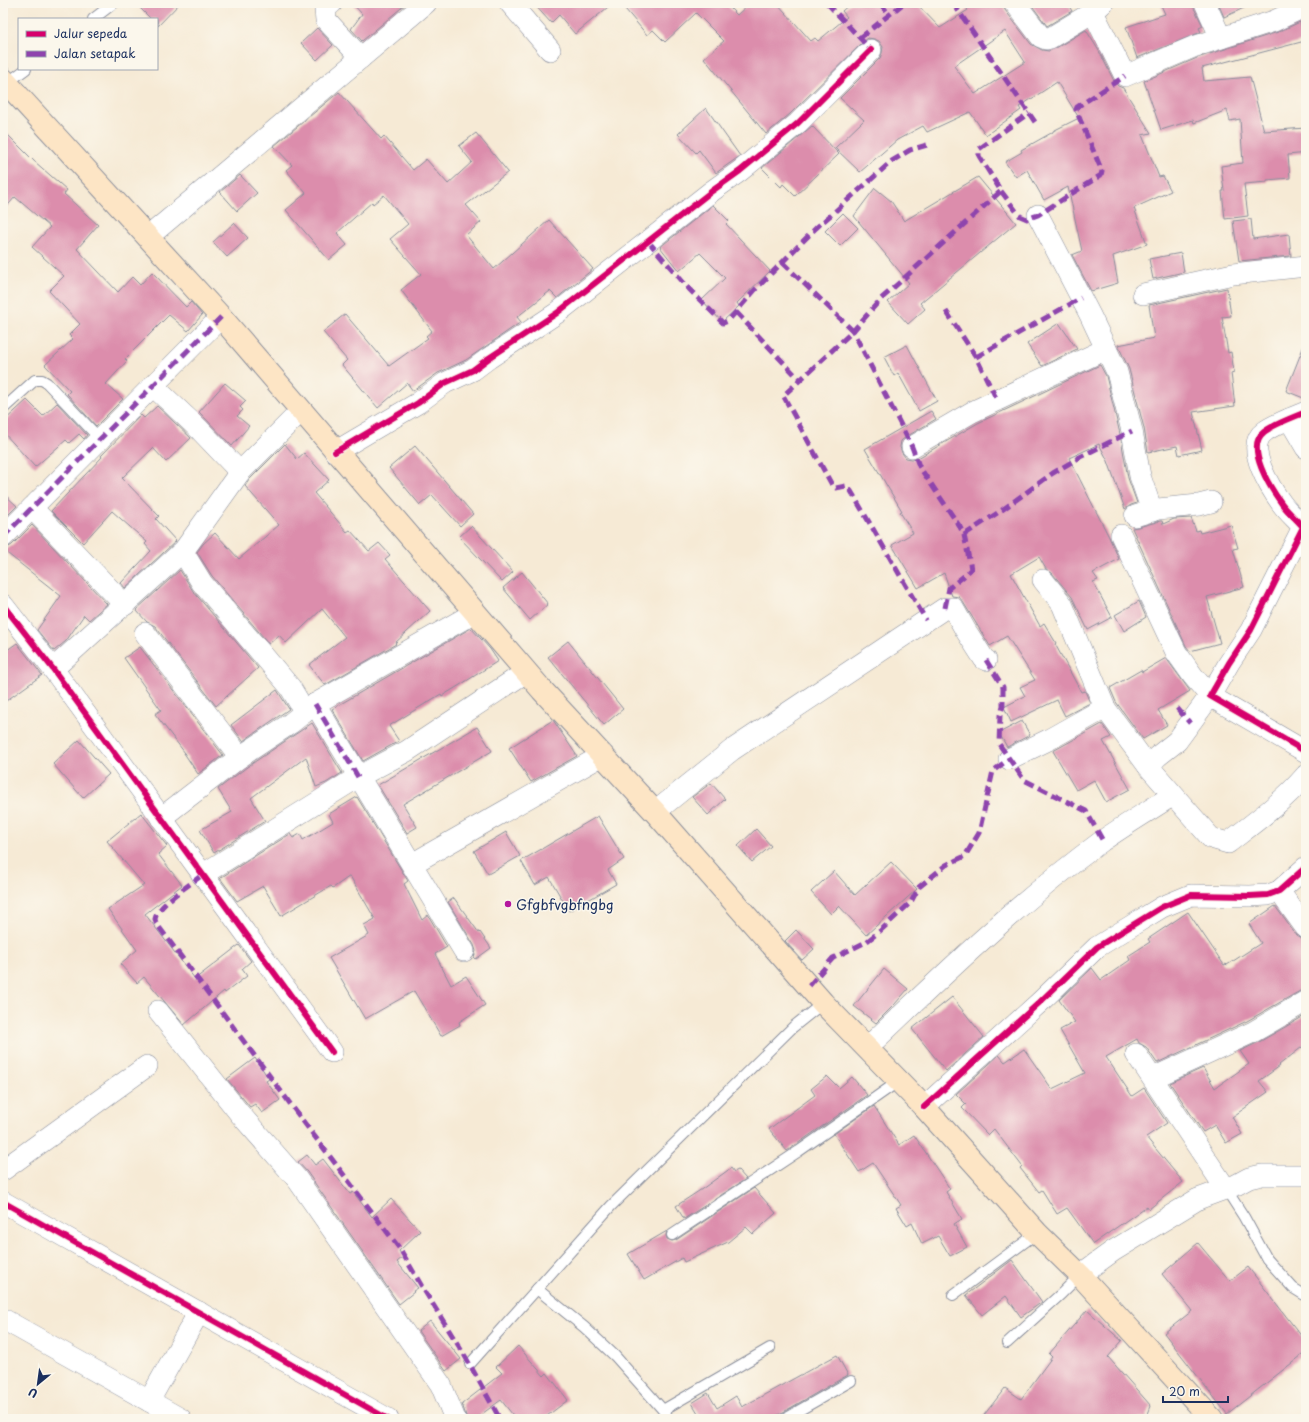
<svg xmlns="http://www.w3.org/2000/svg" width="1309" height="1422" font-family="'Playpen Sans',sans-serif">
  <rect width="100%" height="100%" fill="#fbf7ec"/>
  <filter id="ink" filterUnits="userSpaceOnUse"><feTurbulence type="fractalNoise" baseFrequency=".025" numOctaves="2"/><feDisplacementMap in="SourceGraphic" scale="8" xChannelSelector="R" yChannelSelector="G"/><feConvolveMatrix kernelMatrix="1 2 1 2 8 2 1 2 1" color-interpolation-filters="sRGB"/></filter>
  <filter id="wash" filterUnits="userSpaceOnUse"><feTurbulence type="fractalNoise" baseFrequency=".012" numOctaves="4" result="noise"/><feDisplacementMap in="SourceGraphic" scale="16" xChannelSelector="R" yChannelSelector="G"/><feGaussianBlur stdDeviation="0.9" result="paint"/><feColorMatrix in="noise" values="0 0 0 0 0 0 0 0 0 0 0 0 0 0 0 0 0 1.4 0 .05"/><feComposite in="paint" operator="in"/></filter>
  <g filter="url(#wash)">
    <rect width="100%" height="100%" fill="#f6ead5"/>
    <g id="blocks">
      <g fill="#dc8dac" fill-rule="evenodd">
        <polygon points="135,3 180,3 158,26 157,19 151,19"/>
        <polygon points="352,3 407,3 362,41 351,29 362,14"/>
        <polygon points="533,3 613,3 575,34 559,15 551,23"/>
        <path d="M 620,3 L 725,3 L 737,15 L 750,3 L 777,3 L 811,41 L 815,38 L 818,41 L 847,17 L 842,11 L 851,3 L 916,3 L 940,28 L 968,10 L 962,3 L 1003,3 L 1005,10 L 1031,44 L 1042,50 L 1049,51 L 1056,48 L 1086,30 L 1099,51 L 1114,81 L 1118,86 L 1123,88 L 1151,133 L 1142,135 L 1159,177 L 1163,176 L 1171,191 L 1134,208 L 1147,244 L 1113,256 L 1118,283 L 1091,291 L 1072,255 L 1082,251 L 1068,187 L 1044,200 L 1027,170 L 1016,177 L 1005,162 L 1022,152 L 1021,150 L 1053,132 L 1053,131 L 1079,118 L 1057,82 L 1019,107 L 1021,110 L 986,135 L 970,112 L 927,132 L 923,126 L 897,140 L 860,172 L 835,148 L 864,120 L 840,98 L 880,58 L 882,53 L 883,47 L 879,41 L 874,39 L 868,38 L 863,42 L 790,114 L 766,134 L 704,58 L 724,41 L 696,13 L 665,42 L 653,30 L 647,35 ZM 1005,31 L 1025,62 L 975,94 L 954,66 Z"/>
        <polygon points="1030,3 1067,3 1072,11 1047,26"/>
        <polygon points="1160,3 1193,3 1194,8 1203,26 1199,28 1201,32 1137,58 1126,27 1165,14"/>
        <polygon points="1218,3 1255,3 1224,17"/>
        <polygon points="1300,22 1305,41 1202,68 1204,81 1250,77 1264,131 1306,128 1306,153 1288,155 1290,178 1267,180 1267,182 1244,184 1248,216 1225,219 1222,191 1224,191 1221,166 1243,163 1240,119 1230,121 1227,110 1194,123 1193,120 1161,130 1144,81 1197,58 1278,32"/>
        <polygon points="317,28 333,45 317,60 301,43"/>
        <polygon points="339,92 381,139 384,136 413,170 426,159 448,184 472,162 459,146 476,133 508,172 466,205 481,222 466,235 494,269 549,220 593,269 557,298 550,291 517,317 521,322 466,360 438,373 413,391 407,383 378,408 342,365 347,360 323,332 345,314 389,366 428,338 426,336 432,331 401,290 421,274 390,239 408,224 384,195 373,204 372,202 337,233 347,245 329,260 286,210 306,193 286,170 292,165 274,146"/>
        <polygon points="706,108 740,156 716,173 699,150 696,153 678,134"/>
        <polygon points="812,126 839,154 795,196 783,184 781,187 762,168"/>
        <polygon points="3,130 34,161 67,190 64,194 98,225 77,249 118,292 132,277 140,285 152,272 186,307 191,302 202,315 188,331 169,315 125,359 127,361 106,384 123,399 96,426 67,394 70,391 45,365 73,339 69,335 80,324 49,291 64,276 32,247 50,227 15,197 3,211"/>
        <polygon points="240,175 257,193 237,211 220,192"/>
        <polygon points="978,177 1016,223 920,303 925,309 908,324 888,302 909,283 854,216 875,188 891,201 904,221"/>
        <polygon points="713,205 729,221 726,224 770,271 737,303 739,306 722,322 702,300 725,278 700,253 679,271 660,247"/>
        <polygon points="843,213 858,228 840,246 825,231"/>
        <polygon points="1251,219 1253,239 1289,234 1291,256 1239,261 1233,221"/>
        <polygon points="234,223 248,238 227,257 213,242"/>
        <polygon points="1181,253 1184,272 1153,279 1149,259"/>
        <polygon points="1227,288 1231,316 1222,317 1228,353 1231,352 1234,372 1231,373 1235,406 1193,412 1202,450 1179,455 1177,446 1148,452 1144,428 1129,369 1118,345 1154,338 1149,305"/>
        <polygon points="1059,323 1077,349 1042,366 1027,344"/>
        <polygon points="1305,343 1306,343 1306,399 1286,391"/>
        <polygon points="907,345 937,401 919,411 898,373 894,376 884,357"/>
        <polygon points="1100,365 1106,376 1120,434 1128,478 1137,503 1131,505 1125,509 1108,461 1099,444 1069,458 1109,537 1119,559 1093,573 1098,580 1093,582 1112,617 1088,630 1072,597 1052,573 1046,569 1039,557 1011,574 1040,626 1044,623 1056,643 1055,644 1081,692 1085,691 1090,703 1065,716 1057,700 1011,722 1004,707 1025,696 1020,687 1035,680 1007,636 990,646 963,602 959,597 952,596 944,573 918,588 892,545 913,533 900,512 902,511 865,449 931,411 936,419 906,437 901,441 900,447 902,453 906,458 912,459 918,458 978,423"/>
        <polygon points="225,383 246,401 240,407 243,410 237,416 249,426 232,446 199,412"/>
        <polygon points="27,400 43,416 57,403 87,435 84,439 79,434 69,443 66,440 35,467 3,432 3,422"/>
        <polygon points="157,406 191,438 166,462 153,448 122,478 159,516 156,519 176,541 125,588 121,583 151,551 145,544 147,542 112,511 83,543 51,511 102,457 101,456 141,415 144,418"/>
        <polygon points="285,444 297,459 304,453 329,480 314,493 347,532 350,530 369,551 379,543 390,555 385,559 430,611 395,643 396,644 325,685 309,665 345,637 322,609 286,643 279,635 269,644 212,576 197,552 203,544 215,533 239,559 279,525 245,486 249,480"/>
        <polygon points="415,446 473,514 460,526 432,495 420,505 389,468"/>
        <polygon points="3,493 17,506 3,520"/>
        <polygon points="1191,518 1196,531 1199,530 1200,533 1231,525 1238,548 1233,549 1244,587 1207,597 1220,643 1190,651 1186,646 1132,528 1138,527 1160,521 1162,521 1163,524 1174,519"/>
        <polygon points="32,525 107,604 89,620 84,615 66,641 54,651 37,630 61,596 3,550 3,549 7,548 12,545"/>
        <polygon points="471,526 513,572 502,582 459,537"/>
        <polygon points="180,570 193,591 258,668 216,706 155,626 147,622 136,610"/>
        <polygon points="522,572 548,604 530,620 503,588"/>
        <polygon points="1139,601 1146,617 1124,631 1115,615"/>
        <polygon points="471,628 490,649 498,661 460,685 442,696 441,694 389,726 399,741 363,761 332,709"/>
        <polygon points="568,641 623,709 604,725 548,657"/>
        <polygon points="17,643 42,675 3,703 3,653"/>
        <polygon points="140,647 223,755 198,774 184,753 185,753 155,714 161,710 124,658"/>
        <polygon points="1166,658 1190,691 1158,710 1167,725 1143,739 1116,702 1110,688 1141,670 1142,672"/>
        <polygon points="277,690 289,709 243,741 231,725"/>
        <polygon points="553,720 577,756 531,782 509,748"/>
        <polygon points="1022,721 1030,735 1007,747 999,733"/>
        <polygon points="312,723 342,773 326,783 316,787 306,757 251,798 265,821 214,853 200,830 232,812 218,789 247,767"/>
        <polygon points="1102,724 1111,737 1103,741 1130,789 1106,802 1094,780 1076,790 1053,751"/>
        <polygon points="477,727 492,751 403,804 417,827 407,833 378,785"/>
        <polygon points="79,740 109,774 83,798 53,764"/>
        <polygon points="711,783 725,799 708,815 692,797"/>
        <polygon points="357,797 408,881 404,884 422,920 428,915 447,947 435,954 451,985 466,976 485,1005 459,1022 460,1025 441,1036 414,991 365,1019 329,958 369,935 364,925 375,919 350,876 333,888 331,886 281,916 263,886 237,901 220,878 290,834 293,838 300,834 303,840 333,822 329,814"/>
        <polygon points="141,813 167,846 158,854 182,885 145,914 195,979 239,945 251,961 242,969 247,976 225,993 224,991 184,1025 144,977 137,983 120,964 137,950 108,909 144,885 107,841"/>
        <polygon points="598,816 624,859 608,870 616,884 569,911 549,877 535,885 521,861"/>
        <polygon points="756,829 771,846 752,862 738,846"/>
        <polygon points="506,832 520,856 488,874 474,851"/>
        <polygon points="891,862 917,889 866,935 839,906 831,914 811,892 834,871 855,895"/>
        <polygon points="454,898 479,933 480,932 491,948 476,959 474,957 476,951 474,945 448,902"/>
        <polygon points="1275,906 1296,935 1303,939 1306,943 1306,989 1300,991 1247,1021 1157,1063 1146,1047 1139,1043 1137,1039 1106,1057 1132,1096 1144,1088 1167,1123 1146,1137 1183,1182 1149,1209 1147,1206 1093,1244 1067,1208 1057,1214 1042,1190 1039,1192 1020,1168 1022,1166 994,1129 988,1135 962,1108 966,1104 956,1094 999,1055 1005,1062 1024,1049 1052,1089 1085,1073 1060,1030 1075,1022 1059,1000 1092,968 1101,980 1130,960 1128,956 1150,942 1148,939 1188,912 1224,965 1226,964 1227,965 1261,943 1249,924"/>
        <polygon points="796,930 814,949 802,960 785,941"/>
        <polygon points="884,969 908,989 894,1005 876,1023 854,1006"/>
        <polygon points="952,997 984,1037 946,1071 912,1029"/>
        <polygon points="1306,1015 1306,1044 1279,1065 1280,1066 1259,1081 1268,1092 1232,1117 1242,1134 1226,1143 1215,1125 1203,1132 1170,1083 1203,1068 1215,1088 1249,1064 1240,1051 1259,1042"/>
        <polygon points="255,1058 269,1079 266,1081 280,1100 262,1113 255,1104 250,1107 227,1079"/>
        <polygon points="827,1076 839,1088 852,1077 867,1095 787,1151 769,1129 815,1095 811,1089"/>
        <polygon points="874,1106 899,1145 914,1135 950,1189 946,1192 962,1219 954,1224 967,1247 950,1256 938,1236 922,1244 912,1223 907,1226 896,1208 901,1205 873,1163 859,1172 834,1134"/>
        <polygon points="307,1155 315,1165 323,1159 350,1194 353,1192 372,1217 391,1199 420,1231 399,1251 403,1257 397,1262 418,1288 413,1291 414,1292 399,1304 307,1172 298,1162"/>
        <polygon points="731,1168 734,1172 738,1170 746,1179 684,1219 676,1206 702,1189"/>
        <polygon points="754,1188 776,1213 753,1234 746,1227 728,1242 684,1262 682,1258 644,1280 628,1254 667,1231 666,1235 667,1239 672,1241 676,1240"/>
        <polygon points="1198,1243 1230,1281 1248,1267 1306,1342 1306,1352 1227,1414 1164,1333 1192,1311 1162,1274"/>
        <polygon points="1012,1260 1042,1302 1021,1317 1006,1296 982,1315 966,1295"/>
        <polygon points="1087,1310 1122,1341 1108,1357 1151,1406 1146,1419 981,1419 1005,1388 1021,1399 1052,1357 1049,1354"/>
        <polygon points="430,1321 461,1359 446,1371 418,1331"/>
        <polygon points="518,1346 544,1376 547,1373 568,1400 543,1419 516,1419 501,1400 475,1419 467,1419 462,1404 502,1373 496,1367"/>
        <polygon points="837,1355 848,1375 771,1419 699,1419 701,1418 692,1403 708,1393 717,1408 736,1396 742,1407"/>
      </g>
    </g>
  </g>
  <g filter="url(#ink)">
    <use href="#blocks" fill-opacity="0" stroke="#888c9a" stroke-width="1"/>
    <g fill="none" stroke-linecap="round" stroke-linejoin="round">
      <defs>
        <g id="service">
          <polyline points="93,19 114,3"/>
          <polyline points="7,83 26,69"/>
          <polyline points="3,409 35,380 42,380 47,383 100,439"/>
          <polyline points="1226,1189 1244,1217 1267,1259 1293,1288 1306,1296"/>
          <polyline points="672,1235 799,1151 899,1081"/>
          <polyline points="537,1289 584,1327 615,1356 663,1410 770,1348"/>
          <polyline points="953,1295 1037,1233"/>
          <polyline points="1007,1343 1061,1294 1080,1275"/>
          <polyline points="470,1364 611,1206 793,1027 823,1003"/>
          <polyline points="663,1410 669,1419"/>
          <polyline points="784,1419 851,1381"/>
        </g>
        <g id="minor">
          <polyline points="332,3 325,9 326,20 361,58"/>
          <polyline points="510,3 550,50"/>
          <polyline points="1015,3 1041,37 1046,39 1050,38 1093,12 1103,3"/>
          <polyline points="1205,3 1221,38"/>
          <polyline points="1093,12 1125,76 1193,47 1274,21 1306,6"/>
          <polyline points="1038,215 1090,315 1117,372 1132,431 1140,476 1152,511"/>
          <polyline points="148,237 426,3"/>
          <polyline points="1143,294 1233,274 1306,266"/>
          <polyline points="153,386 199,429 240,472 301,411"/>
          <path d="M 1306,412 C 1296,416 1272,425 1264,432 C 1244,447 1271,489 1282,504 C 1288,512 1296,519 1303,527 L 1251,630 L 1229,663 L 1210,696 L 1306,752"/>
          <polyline points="1289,419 1306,448"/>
          <polyline points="912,447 972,412 1106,349"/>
          <polyline points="335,452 418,403 445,383 473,370 489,358 557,313 712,191 740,171 798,123 871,50"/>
          <polyline points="32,508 125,605"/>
          <polyline points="1135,516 1158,509 1199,505 1211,502"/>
          <polyline points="1121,535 1176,652 1193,676 1210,696 1177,741 1158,756 1148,766"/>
          <polyline points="3,537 221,317"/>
          <polyline points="183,552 202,583 290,687 305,712"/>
          <path d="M 1043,580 L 1062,604 L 1105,708 L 1148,766 L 1211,838 L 1228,843 C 1255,822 1284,801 1306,775"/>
          <polyline points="3,605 53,669 332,1052"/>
          <polyline points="145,633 240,757"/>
          <polyline points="53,669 184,550 240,472"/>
          <polyline points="315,704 464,951"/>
          <polyline points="1009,759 1048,740 1105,708"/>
          <polyline points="655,812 732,750 945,608 953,608 966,631 984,659 986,660"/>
          <polyline points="161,818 240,757 291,723 315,704 474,613"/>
          <polyline points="412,864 603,755"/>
          <polyline points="202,875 358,777 407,751 526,672"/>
          <polyline points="1279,891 1306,928"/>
          <polyline points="158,1011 240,1114 297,1179 441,1385 455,1419"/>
          <path d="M 867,1048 C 942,976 1018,903 1102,841 C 1125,825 1150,810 1173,795"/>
          <polyline points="1136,1054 1226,1189"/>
          <polyline points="1153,1078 1253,1032 1306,1001"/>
          <polyline points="924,1107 1040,1002 1097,947 1131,926 1162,907 1191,895 1250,896 1268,895 1279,891 1306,867"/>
          <polyline points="3,1170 147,1066"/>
          <polyline points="3,1202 388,1419"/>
          <polyline points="1080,1275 1113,1251 1198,1199 1236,1185 1249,1178 1262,1175 1306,1175"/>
          <polyline points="3,1319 181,1419"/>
          <polyline points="149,1401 199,1312"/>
        </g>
        <polyline id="secondary" points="3,79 221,317 542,690 655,812 823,1003 924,1107 1037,1233 1080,1275 1212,1419"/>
      </defs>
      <use href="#service" stroke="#888c9a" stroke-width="12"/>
      <use href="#minor" stroke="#888c9a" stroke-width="22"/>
      <use href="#secondary" stroke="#888c9a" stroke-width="24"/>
      <use href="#service" stroke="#fff" stroke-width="10"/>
      <use href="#minor" stroke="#fff" stroke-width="21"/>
      <use href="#secondary" stroke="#fde5c5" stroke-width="22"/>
      <g stroke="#8e44ad" stroke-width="5" stroke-dasharray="10 5" stroke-linecap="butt">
        <polyline points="827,3 871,50"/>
        <polyline points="880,3 889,14"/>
        <polyline points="953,3 1035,122"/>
        <polyline points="860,38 904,3"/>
        <polyline points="1001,191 1020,216 1027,219 1038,215 1101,175 1102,171 1076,110 1077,107 1125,76"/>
        <polyline points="648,241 689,289 723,323 728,321 754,291 816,228 892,161 910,150 927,145"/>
        <polyline points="782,262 853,331 785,394 784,397 832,485 836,488 846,486 851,491 926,620"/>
        <polyline points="946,311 976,357 997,400"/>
        <polyline points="736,312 800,380"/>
        <polyline points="976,357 1081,298"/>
        <polyline points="964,535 1002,510 1053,473 1080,457 1132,431"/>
        <polyline points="3,537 221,317"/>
        <polyline points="945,608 949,588 964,576 971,569 964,535 960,527 919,466 912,447 853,331 881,299 1001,191 979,156 979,149 1029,113"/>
        <polyline points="986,660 1003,687 1003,706 1000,715 999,744 1024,780 1086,811 1103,841"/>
        <polyline points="315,704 358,777"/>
        <polyline points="1177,708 1190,723"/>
        <path d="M 202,875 C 190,885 158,904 155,919 L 156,923 L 303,1121 L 400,1249 L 424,1290 L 465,1356 L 500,1419"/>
        <polyline points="809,986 833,958 866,942 880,931 911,902 919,887 946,865 965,856 979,833 993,771 1009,759"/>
      </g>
      <defs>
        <g id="cycleway">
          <path d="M 1306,412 C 1296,416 1272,425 1264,432 C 1244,447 1271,489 1282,504 C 1288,512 1296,519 1303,527 L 1251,630 L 1229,663 L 1210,696 L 1306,752"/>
          <polyline points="335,452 418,403 445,383 473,370 489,358 557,313 712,191 740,171 798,123 871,50"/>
          <polyline points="3,605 53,669 332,1052"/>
          <polyline points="924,1107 1040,1002 1097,947 1131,926 1162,907 1191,895 1250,896 1268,895 1279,891 1306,867"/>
          <polyline points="3,1202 388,1419"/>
        </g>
      </defs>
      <use href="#cycleway" stroke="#fbf7ec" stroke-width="8"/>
      <use href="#cycleway" stroke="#d6006c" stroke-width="6"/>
    </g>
  </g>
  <circle fill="#b5179e" stroke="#fbf7ec" stroke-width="1.5" cx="508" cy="904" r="4"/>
  <g text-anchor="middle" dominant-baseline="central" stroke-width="3" stroke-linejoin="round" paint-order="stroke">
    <g font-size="14" fill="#1b2f5e" stroke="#fbf7ec" text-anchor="start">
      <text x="516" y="904">Gfgbfvgbfngbg</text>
    </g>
  </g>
  <rect width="1309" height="1422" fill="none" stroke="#fbf7ec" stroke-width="16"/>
  <rect x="18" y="18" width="140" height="52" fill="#fbf7ec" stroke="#a1a7b3"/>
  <rect x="26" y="31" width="20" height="6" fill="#d6006c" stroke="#a1a7b3"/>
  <text x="54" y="38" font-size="12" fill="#1b2f5e">Jalur sepeda</text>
  <rect x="26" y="51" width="20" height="6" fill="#8e44ad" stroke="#a1a7b3"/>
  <text x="54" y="58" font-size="12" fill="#1b2f5e">Jalan setapak</text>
  <g transform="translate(38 1384) rotate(209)" stroke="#fbf7ec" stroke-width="3" paint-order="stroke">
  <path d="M0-3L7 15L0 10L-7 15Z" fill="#1b2f5e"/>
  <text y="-6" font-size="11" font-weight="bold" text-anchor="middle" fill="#1b2f5e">U</text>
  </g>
  <path d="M1163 1396v6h65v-6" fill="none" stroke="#1b2f5e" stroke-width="2"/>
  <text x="1169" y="1396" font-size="12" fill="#1b2f5e" stroke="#fbf7ec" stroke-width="3" paint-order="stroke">20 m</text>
</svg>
